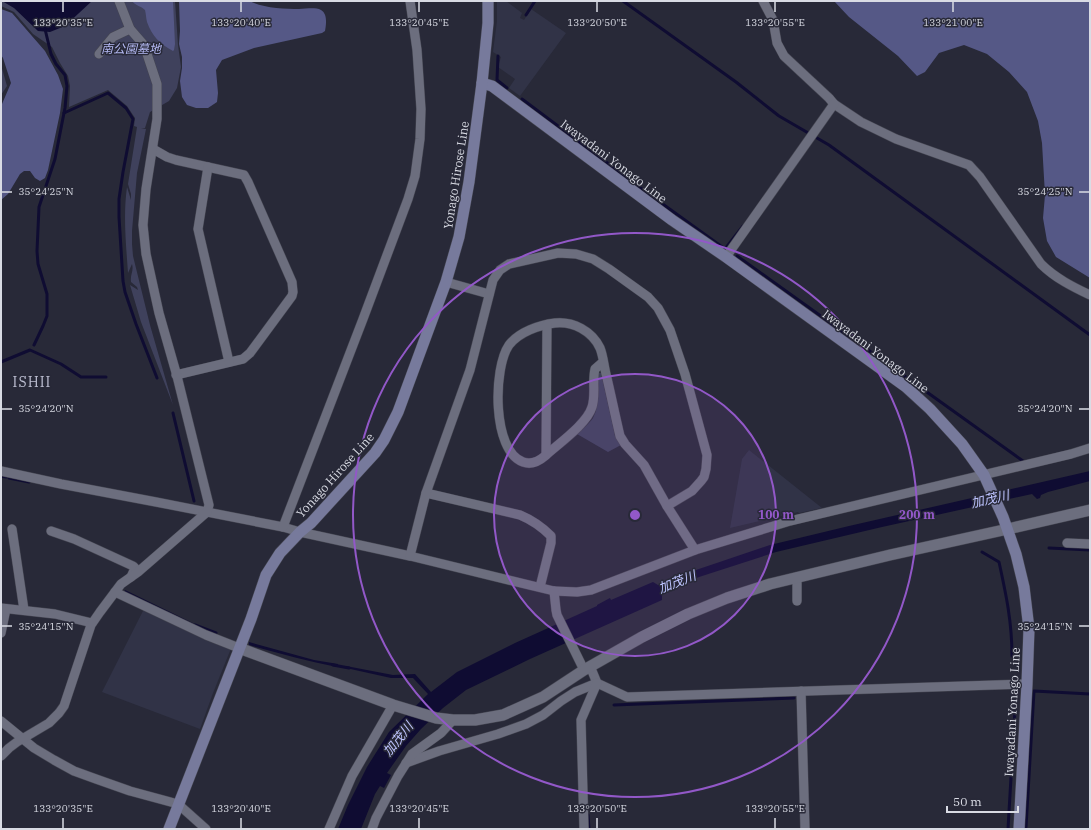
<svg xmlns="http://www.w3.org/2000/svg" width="1091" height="830" font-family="'IBM Plex Serif','Noto Sans JP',serif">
  <rect width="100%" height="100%" fill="#282938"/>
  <g fill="#313347">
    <polygon points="497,1 506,1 522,13 520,18 524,20 531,9 566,33 520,96 509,88 515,79 498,67 501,57 493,52 497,21"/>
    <polygon points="749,450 822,508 799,513 798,512 730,528 742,459"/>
    <polygon points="144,609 232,646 213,693 200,729 102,692"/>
  </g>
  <g fill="#3f415c">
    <path d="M 1,1 L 175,1 L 178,45 L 181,67 L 177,88 L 169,101 L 150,112 L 145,128 L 141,128 L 146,129 L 137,173 L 132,231 L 132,244 L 133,256 L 150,325 L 173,405 L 141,322 L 130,285 L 138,290 L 137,287 L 131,282 C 130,274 134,271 132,264 L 128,273 C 126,244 123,216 127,187 L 131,200 L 131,194 L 128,184 L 137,127 L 134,126 L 135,118 L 127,106 L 108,90 L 69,107 L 70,86 L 68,76 L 60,63 L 52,47 L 33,34 L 14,12 L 1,6 Z"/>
    <polygon points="1,65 7,86 1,95"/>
    <path d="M 598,373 L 601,373 L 615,436 L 621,445 L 608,452 L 577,434 C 582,429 589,424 593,418 C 600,405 598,388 598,373 Z"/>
  </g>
  <g fill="#555886">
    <path d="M 132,1 L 173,1 L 175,44 L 174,50 L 173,51 C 160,44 152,36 147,22 C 146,18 146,14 145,10 C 141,6 136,6 132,1 Z"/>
    <path d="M 179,1 L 250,1 C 261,8 285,9 299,9 C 306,9 315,7 321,10 C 328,14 326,25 325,31 L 322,33 L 254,48 L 222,60 L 216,70 L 218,93 L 217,102 L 208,108 L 196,108 L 187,105 L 182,97 L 180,81 L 182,68 L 182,57 L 179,44 L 180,31 Z"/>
    <polygon points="834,1 1090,1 1090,278 1056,257 1047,241 1043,218 1045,195 1042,143 1038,121 1027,92 1009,72 987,54 964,45 939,53 925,72 917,76 898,56 849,17"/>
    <polygon points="1,9 12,13 45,51 58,75 63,89 60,113 48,170 45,178 40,181 35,178 30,171 24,171 20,174 8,194 1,200 1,104 2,104 11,83 3,58 1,55"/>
  </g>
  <g fill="#0f0c32">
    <polygon points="2,1 92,1 65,26 50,32 38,31 14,8"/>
    <polygon points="1090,471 1090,481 1048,492 1041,495 1040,498 1037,499 1032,494 882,527 776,552 699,577 662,592 662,600 530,659 466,690 443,708 421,729 406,746 387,773 391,775 384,788 380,786 375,794 361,829 338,829 348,805 367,767 389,732 428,694 413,678 391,678 346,668 346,666 393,675 415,674 431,692 457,672 515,643 597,606 597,605 610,598 611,600 653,582 658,585 696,570 770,545 849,526"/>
    <polygon points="125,590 199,626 198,627 124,592"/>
    <path d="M 249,642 L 314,660 L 338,664 L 337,667 C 307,661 278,653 249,645 Z"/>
  </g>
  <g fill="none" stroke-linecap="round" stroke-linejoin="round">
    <g stroke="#0f0c32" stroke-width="3">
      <polyline points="623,1 736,82 779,116 829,145 1090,335"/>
      <polyline points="526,15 535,1"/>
      <polyline points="498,56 497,80 507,88"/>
      <polyline points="522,99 646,192 725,249 743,226"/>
      <polyline points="64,113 108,93 126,108 133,119 123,172 119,199 119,217 123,281 125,292 136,324 157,378"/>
      <polyline points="737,256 1023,461"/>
      <polyline points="34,345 43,326 47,316 47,294 38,264 37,251 39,207 55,159 63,118 65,108 67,86 65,75 56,64 51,54 45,29"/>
      <polyline points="1,362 30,350 61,364 81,377 106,377"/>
      <polyline points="173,413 194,501"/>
      <polyline points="1,476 6,477"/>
      <polyline points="9,478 29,482"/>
      <polyline points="1049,548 1090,550"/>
      <path d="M 982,552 L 999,562 C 1006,594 1012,622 1012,656"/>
      <polyline points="195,625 216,633"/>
      <polyline points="333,665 349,668"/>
      <polyline points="614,705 794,698"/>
      <polyline points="588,815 589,829"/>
      <polyline points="1026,827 1034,691 1090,694"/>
      <polyline points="1008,829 1016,692"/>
    </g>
    <defs>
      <g id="minor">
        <path d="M 763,1 L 773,20 L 777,43 L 784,56 L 829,98 L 834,104 L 861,122 L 896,139 L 969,165 L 980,177 L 1041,264 C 1055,278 1073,287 1090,295"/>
        <polyline points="99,54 113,37 130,29"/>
        <polyline points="153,149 167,157 176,160 244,175 248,182 292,282 293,292 292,296 250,353 243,359 176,375"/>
        <polyline points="208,167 198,229 229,362"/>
        <polyline points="726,257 834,104"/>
        <polyline points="446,282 489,294"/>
        <path d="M 603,362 L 595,369 C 592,381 596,395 592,407 C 587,424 558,444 545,456 C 538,462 531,465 523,462 C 492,451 493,368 509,345 C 519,332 539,325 555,323 C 573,321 592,331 600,348 C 603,355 604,366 606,374 C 611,395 615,415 620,436 L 625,444 L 644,465 L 667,506 L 695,550"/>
        <polyline points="546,455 547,325"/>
        <polyline points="1,471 61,484 156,502 283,527 300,532 410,556 554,591 577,592 591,590 695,550 790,521 1071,454 1090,448"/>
        <path d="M 426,493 L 520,515 C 532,520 542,527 551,536 L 551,543 L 540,587"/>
        <polyline points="283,527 363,319 408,199 415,176 420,139 421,109 417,50 410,1"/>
        <polyline points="12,529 24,610"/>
        <polyline points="51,531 74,539 133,566 135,568 131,577"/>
        <polyline points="1067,543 1090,544"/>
        <polyline points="410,556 426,493 470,370 493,280 500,270 509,264 558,253 576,254 593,259 609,269 648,297 658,308 670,330 685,374 707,455 706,469 704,477 701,481 692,491 667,506"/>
        <polyline points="797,577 797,601"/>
        <polyline points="554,591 556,610 557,615 584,670"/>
        <polyline points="115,592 206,635 239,648"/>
        <polyline points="1,608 55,614 92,623"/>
        <polyline points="1,633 6,609"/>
        <polyline points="590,666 597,683 627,697 1027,684"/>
        <polyline points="801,691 805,829"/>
        <polyline points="1,721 34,748 54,760 74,771 96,779 130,791 178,804 206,829"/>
        <polyline points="1,756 9,748 17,742 49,723 59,713 64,706 91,625 100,612 121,584 138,572 207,512 209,505 177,376 159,313 146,254 143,225 146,189 157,119 157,84 144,45 130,29 119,1"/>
        <polyline points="406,763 439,751 498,734 526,724 543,715 561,701 575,692 597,683"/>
        <polyline points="329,829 352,776 393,705"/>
        <polyline points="372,829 376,818 398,776 412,754 441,733 453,720"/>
        <polyline points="584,829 581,720 597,683"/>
      </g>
      <polyline id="tertiary" points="239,648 393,705 436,718 453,720 475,720 503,715 543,697 584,670 642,637 688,614 727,598 770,584 890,555 1008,529 1090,510"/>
      <g id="secondary">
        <polyline points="482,83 492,86 672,220 726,257 906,387 930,409 962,444 984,475 1003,517 1016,554 1024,587 1029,629 1027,684 1019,829"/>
        <polyline points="169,829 251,619 266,575 280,553 300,532 311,523 375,453 384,440 398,412 446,282 459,237 469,182 482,83 488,23 488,1"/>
      </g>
    </defs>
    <use href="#minor" stroke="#454652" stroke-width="10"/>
    <use href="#tertiary" stroke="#454652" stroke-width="12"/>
    <use href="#secondary" stroke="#454652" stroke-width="12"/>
    <use href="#minor" stroke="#6c6e7e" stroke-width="9"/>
    <use href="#tertiary" stroke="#6c6e7e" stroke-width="11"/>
    <use href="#secondary" stroke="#777a9c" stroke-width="11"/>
  </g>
  <path fill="none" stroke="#d9dbe4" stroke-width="1.5" d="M 63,2 L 63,12M 241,2 L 241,12M 419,2 L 419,12M 597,2 L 597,12M 775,2 L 775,12M 953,2 L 953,12M 2,192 L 12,192M 1079,192 L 1089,192M 2,409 L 12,409M 1079,409 L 1089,409M 2,626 L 12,626M 1079,626 L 1089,626M 63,818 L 63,828M 241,818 L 241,828M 419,818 L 419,828M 597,818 L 597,828M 775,818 L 775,828"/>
  <circle cx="635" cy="515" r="141" fill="#9258c8" fill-opacity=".12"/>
  <g fill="none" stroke="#9258c8" stroke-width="2">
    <circle cx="635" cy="515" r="141"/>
    <circle cx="635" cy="515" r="282"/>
  </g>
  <g text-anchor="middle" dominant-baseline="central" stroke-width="3" stroke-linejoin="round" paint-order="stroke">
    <g font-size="12" font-style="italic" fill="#b4b9f3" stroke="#282938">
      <text x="131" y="48">南公園墓地</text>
    </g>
    <g font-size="12" fill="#d9dbe4" stroke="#282938">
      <text transform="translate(614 161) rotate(37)">Iwayadani Yonago Line</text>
      <text transform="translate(456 175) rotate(-81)">Yonago Hirose Line</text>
      <text transform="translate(876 351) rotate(37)">Iwayadani Yonago Line</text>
      <text transform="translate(335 475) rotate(-48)">Yonago Hirose Line</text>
      <text transform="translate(1012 712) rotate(-87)">Iwayadani Yonago Line</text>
    </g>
    <g font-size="13" font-style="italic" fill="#bdc3fe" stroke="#282938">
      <text transform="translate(990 499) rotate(-13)">加茂川</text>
      <text transform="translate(677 582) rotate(-21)">加茂川</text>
      <text transform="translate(398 739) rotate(-51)">加茂川</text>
    </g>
    <g font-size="14" letter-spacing="1" fill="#bcbed1" stroke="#282938">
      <text x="32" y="382">ISHII</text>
    </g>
  </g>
  <g font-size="10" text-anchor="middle" fill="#d9dbe4" stroke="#282938" stroke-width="3" stroke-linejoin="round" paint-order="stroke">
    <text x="63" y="26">133°20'35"E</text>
    <text x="241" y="26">133°20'40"E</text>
    <text x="419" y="26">133°20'45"E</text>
    <text x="597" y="26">133°20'50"E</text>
    <text x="775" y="26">133°20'55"E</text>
    <text x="953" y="26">133°21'00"E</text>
    <text x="46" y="195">35°24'25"N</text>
    <text x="1045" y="195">35°24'25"N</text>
    <text x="46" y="412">35°24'20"N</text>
    <text x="1045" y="412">35°24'20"N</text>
    <text x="46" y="630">35°24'15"N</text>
    <text x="1045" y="630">35°24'15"N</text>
    <text x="63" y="812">133°20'35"E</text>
    <text x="241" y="812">133°20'40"E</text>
    <text x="419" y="812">133°20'45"E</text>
    <text x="597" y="812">133°20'50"E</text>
    <text x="775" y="812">133°20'55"E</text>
  </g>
  <circle cx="635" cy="515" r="6" fill="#9258c8" stroke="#282938" stroke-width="2"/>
  <g font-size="12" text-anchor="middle" font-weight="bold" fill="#9258c8" stroke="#282938" stroke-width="3" stroke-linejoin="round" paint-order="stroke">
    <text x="776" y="519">100 m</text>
    <text x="917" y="519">200 m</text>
  </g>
  <rect width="1091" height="830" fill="none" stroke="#d9dbe4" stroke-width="4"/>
  <path d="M947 806v6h71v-6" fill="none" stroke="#d9dbe4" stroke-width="2"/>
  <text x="953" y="806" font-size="12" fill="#d9dbe4" stroke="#282938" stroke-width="3" paint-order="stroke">50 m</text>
</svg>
